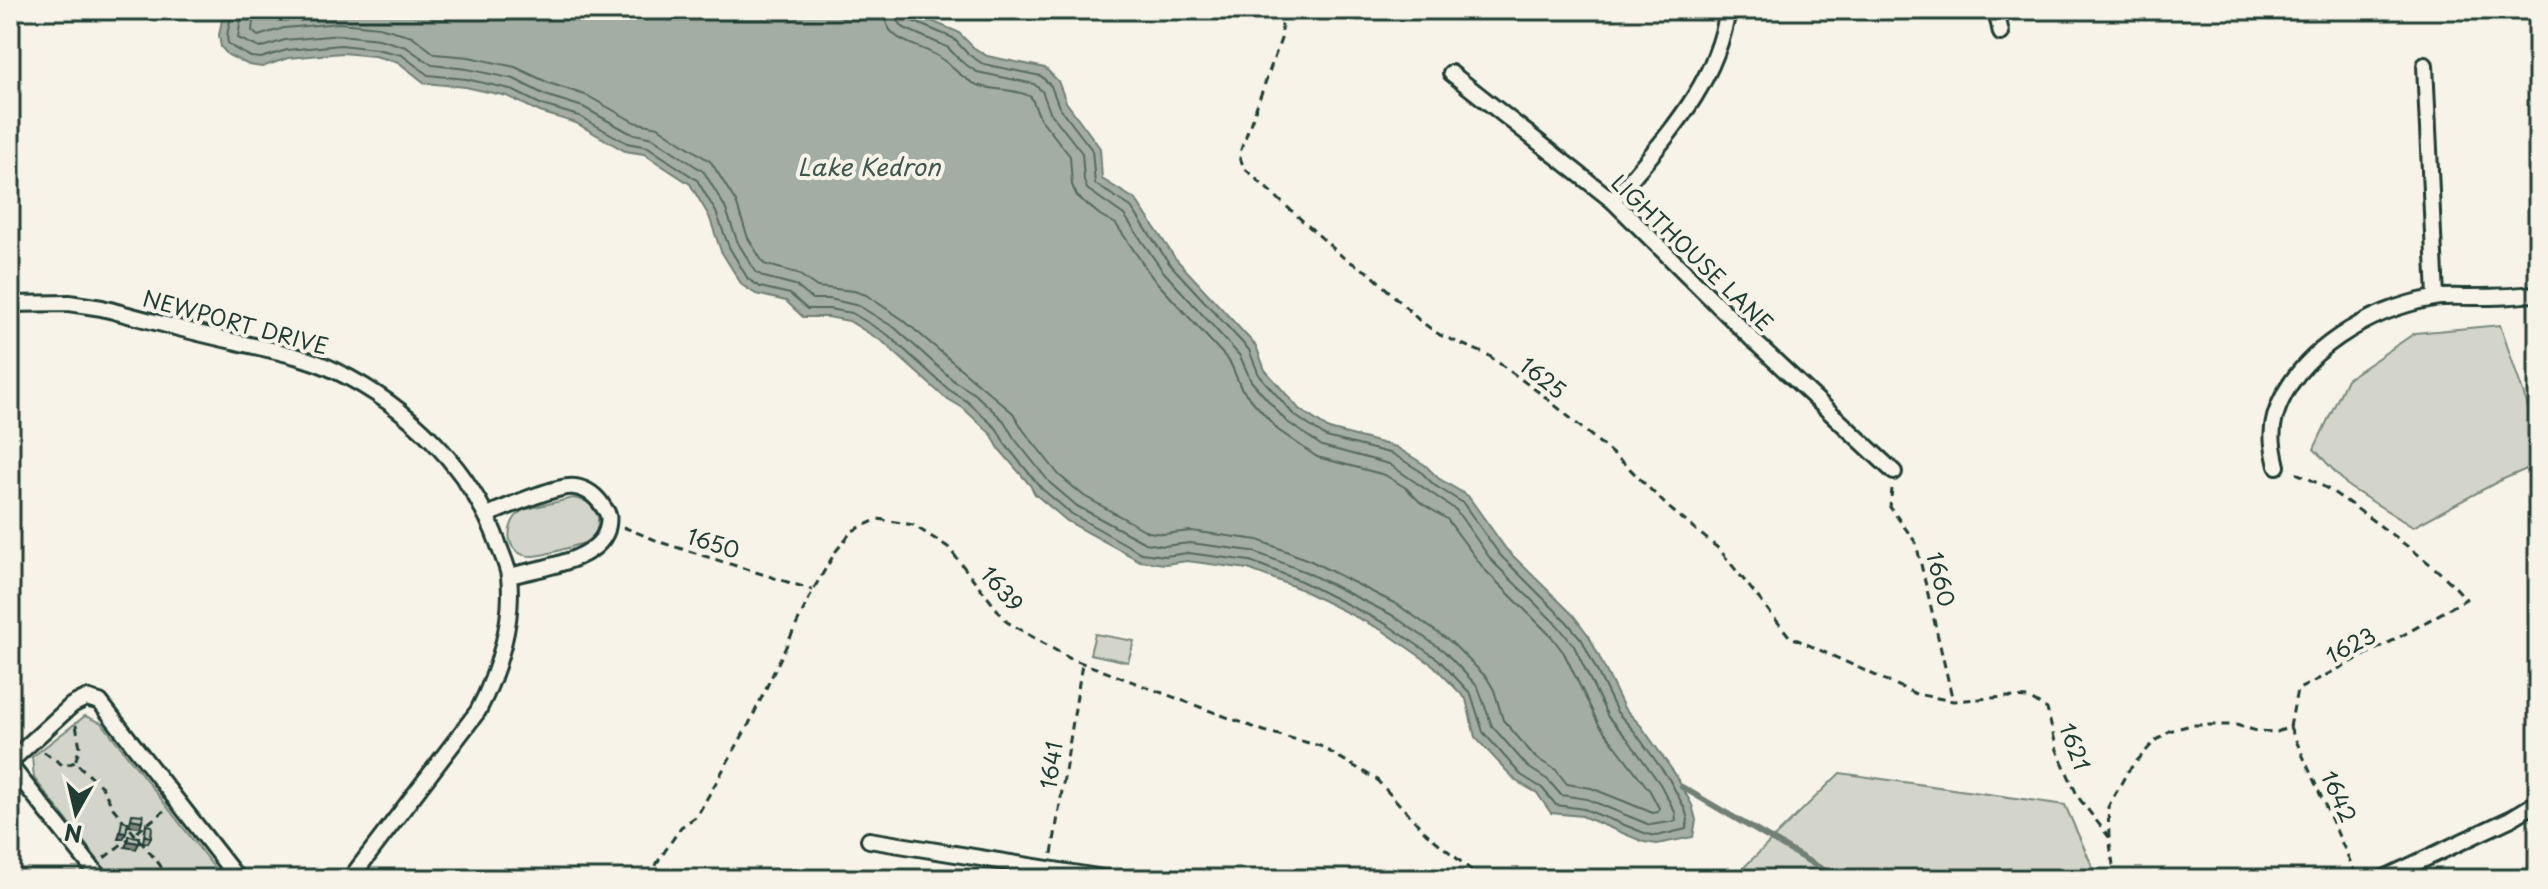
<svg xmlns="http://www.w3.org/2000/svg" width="2548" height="889" font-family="'Playpen Sans',sans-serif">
  <rect width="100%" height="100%" fill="#f7f3e8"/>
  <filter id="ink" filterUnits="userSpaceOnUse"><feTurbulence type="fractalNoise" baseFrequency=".0125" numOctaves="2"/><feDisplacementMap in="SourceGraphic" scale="16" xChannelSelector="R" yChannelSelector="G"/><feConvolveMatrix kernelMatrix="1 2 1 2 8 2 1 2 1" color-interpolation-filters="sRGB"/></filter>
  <g filter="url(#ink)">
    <g fill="#d3d5ca" stroke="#79897f" stroke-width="2">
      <polygon points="2500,325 2538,436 2538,464 2499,481 2413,527 2349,487 2314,449 2347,379 2415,333"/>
      <path d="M 573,498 L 589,502 L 598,516 C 599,529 595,536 585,543 C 568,547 550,555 533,556 C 504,557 503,523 523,510 Z"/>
      <polygon points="1095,634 1134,641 1128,662 1090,654"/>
      <polygon points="85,716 102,723 223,879 113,879 34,778 32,757"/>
      <polygon points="1840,773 2065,805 2098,879 1732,879"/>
    </g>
    <polygon fill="#a4ada3" stroke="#6f8077" stroke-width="2" points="224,10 905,10 958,32 973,47 987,56 1045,68 1058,81 1066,102 1100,148 1102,179 1136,200 1175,258 1256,346 1265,370 1299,409 1329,429 1396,447 1425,465 1438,478 1468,496 1506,549 1573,615 1589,636 1624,708 1641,726 1675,774 1692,805 1696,820 1693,837 1657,844 1644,842 1582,816 1551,813 1537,793 1516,781 1475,737 1466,699 1434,666 1382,630 1298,588 1248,569 1187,561 1165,564 1140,561 1067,521 1035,494 1030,485 999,449 992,435 963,408 943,396 883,342 849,321 828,317 803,317 786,301 756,294 742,285 721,251 709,216 690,184 644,154 625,151 576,123 540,112 507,96 465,87 425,83 398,62 374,56 342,53 288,58 262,67 249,65 228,55 221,47 219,35"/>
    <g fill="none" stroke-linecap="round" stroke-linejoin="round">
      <g stroke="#546a60" stroke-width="2">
        <polyline points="232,10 227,36 228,43 234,48 251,57 261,58 287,50 341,45 376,49 402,55 428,75 466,79 510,89 542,105 579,116 627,143 648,147 697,180 716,212 729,247 748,279 760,287 790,294 807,309 829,309 852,313 888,335 948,389 968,402 997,429 1005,444 1042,489 1072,514 1141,553 1165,556 1188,553 1250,561 1301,581 1386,624 1438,659 1471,694 1483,732 1521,775 1542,788 1556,805 1584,809 1647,834 1657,836 1686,829 1688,820 1685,809 1669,779 1634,731 1617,712 1582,640 1566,621 1500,555 1463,503 1434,485 1420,471 1393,454 1326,437 1294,415 1259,375 1249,350 1169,263 1131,207 1095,184 1092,150 1059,107 1051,86 1041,76 983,64 968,54 953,38 910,20 906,10"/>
        <polyline points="242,10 238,38 260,48 285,40 340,35 379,39 406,47 432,65 467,69 514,79 545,95 583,107 630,133 653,138 704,172 725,207 738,243 756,272 764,277 795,285 812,299 830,299 859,306 895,328 954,381 975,394 1004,421 1014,438 1050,483 1077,506 1145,543 1164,546 1190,543 1252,551 1306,572 1392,615 1444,651 1478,687 1492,726 1528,767 1548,780 1561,795 1587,799 1650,825 1676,821 1675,812 1660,784 1627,738 1608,717 1574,646 1559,627 1492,561 1456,510 1389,464 1322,446 1286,421 1251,381 1240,356 1162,270 1124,215 1087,189 1084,180 1082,153 1050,112 1042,91 1034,84 977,72 962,62 947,47 904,28 898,21 896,10"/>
        <path d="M 254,10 L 252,31 L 258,36 L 284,28 L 339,23 L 379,27 L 412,36 L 435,54 L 469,57 L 515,67 L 549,83 L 588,96 L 634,122 L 658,127 L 711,162 L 736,202 L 748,238 L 764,264 L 797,273 L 817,287 L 854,291 L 866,295 L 902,319 L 1013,413 L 1024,431 L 1059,475 L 1084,496 L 1148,532 L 1164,534 L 1191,531 L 1258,540 L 1311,561 L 1398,605 L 1451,642 L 1487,678 L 1494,690 L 1503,720 L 1536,758 L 1556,770 L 1567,784 L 1591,788 L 1653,813 L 1658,812 L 1659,808 L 1650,791 L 1598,723 L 1564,653 L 1551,636 L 1484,569 L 1447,519 L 1421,503 L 1406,488 L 1385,475 L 1317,457 L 1278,430 L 1241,388 L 1230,362 L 1152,277 L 1116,224 L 1100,215 L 1077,196 L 1072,185 L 1070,156 L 1040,118 L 1031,97 C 1015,88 994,91 977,85 C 962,79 954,68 942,59 C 920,42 885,46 884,10"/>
      </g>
      <polyline stroke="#6f8077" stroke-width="6" points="1682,787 1839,879"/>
      <defs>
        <g id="street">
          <polyline points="1996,10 2001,33"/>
          <polyline points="2425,65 2436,297"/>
          <polyline points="1451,73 1613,201 1757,344 1894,472"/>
          <path d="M 1613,201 C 1662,140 1715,90 1728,10"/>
          <path d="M 10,304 L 69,303 L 102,308 C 147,320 191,332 237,342 C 270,350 305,356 336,371 C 408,406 470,467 498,543 C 501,553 508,566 509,577 C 514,620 498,673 478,711 L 350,879"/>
          <path d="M 2277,466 C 2273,449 2270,434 2275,417 C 2294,352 2371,309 2434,298 C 2446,296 2459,297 2471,297 C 2494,297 2516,297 2538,293"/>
          <path d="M 487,515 C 504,508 559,484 575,487 C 588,489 598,498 604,508 C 609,514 609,518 608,525 C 603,561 539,568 510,576"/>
          <polyline points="869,840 1110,879"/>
          <polyline points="101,879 13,769 13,759 72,705 86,698 100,702 238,879"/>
          <polyline points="2382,879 2510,819 2538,802"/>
        </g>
      </defs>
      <use href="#street" stroke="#1f3d34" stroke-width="20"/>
      <g stroke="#1f3d34" stroke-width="3" stroke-dasharray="8 6" stroke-linecap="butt">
        <polyline points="1283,10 1281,39 1239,155 1244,168 1344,258 1371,274 1420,321 1440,335 1488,355 1544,396 1627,466 1668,507 1719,549 1789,636 1916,694 1953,701 2005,697 2029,698 2047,709 2057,750 2078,797 2109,837 2115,879"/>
        <polyline points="1892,489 1890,507 1916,543 1953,701"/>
        <polyline points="623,527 663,543 813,590"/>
        <polyline points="76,725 80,747 75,762 102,787 113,808 160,865 166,879"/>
        <polyline points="2290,727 2358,879"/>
        <polyline points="44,752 64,766 75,762"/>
        <path d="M 2109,837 L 2108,807 L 2128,771 L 2153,743 L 2169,731 L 2191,725 L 2236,725 L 2257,731 L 2277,732 L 2290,727 L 2297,690 L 2398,638 L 2466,599 C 2443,572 2415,552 2387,531 C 2357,509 2328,485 2293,472"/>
        <polyline points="1052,854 1082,664"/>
        <polyline points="104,858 164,811"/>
        <polyline points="651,879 657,863 681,827 697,816 749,724 813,590 836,551 852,531 878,519 913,525 948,547 1007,622 1069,658 1264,731 1320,746 1376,779 1426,833 1482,879"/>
      </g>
      <use href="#street" stroke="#f7f3e8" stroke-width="14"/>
    </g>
    <polygon fill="#a1a69d" stroke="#1f3d34" stroke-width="2" points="146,825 151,837 148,843 143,842"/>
    <g fill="#83877f" stroke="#1f3d34" stroke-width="2">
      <polygon points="131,819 142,821 140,827 129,826"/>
      <polygon points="120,832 126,833 123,839 118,839"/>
      <polygon points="128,841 139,843 136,849 125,847"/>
    </g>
    <g fill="#bbc1b6" stroke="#1f3d34" stroke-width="2">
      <polygon points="132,814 143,815 142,821 131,819"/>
      <polygon points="122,821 128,822 126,833 120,832"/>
      <polygon points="146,825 152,826 151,837 145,836"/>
      <polygon points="128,836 139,837 139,843 128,841"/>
    </g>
  </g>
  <g text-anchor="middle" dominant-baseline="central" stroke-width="8" stroke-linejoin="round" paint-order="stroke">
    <g font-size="22" fill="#1f3d34" stroke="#f7f3e8">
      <text transform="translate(1693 252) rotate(44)">LIGHTHOUSE LANE</text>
      <text transform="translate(236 321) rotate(15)">NEWPORT DRIVE</text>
      <text transform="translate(1544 377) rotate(38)">1625</text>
      <text transform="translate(714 542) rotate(17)">1650</text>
      <text transform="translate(1942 579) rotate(76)">1660</text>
      <text transform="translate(1003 588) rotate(49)">1639</text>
      <text transform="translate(2350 644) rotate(-27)">1623</text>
      <text transform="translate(2076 746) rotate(70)">1621</text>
      <text transform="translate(1050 765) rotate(-82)">1641</text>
      <text transform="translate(2340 796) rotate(66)">1642</text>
    </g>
    <g font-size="24" font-style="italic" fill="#405950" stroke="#f7f3e8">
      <text x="869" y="166">Lake Kedron</text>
    </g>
  </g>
  <rect width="2548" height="889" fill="none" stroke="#f7f3e8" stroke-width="40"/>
  <rect x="20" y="20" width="2508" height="849" fill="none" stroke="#1f3d34" stroke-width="3" filter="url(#ink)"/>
  <g transform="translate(76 813) rotate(188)" stroke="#f7f3e8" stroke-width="6" paint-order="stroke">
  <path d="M0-6L14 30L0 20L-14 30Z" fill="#1f3d34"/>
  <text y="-12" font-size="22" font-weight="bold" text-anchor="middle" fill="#1f3d34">N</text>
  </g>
</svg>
